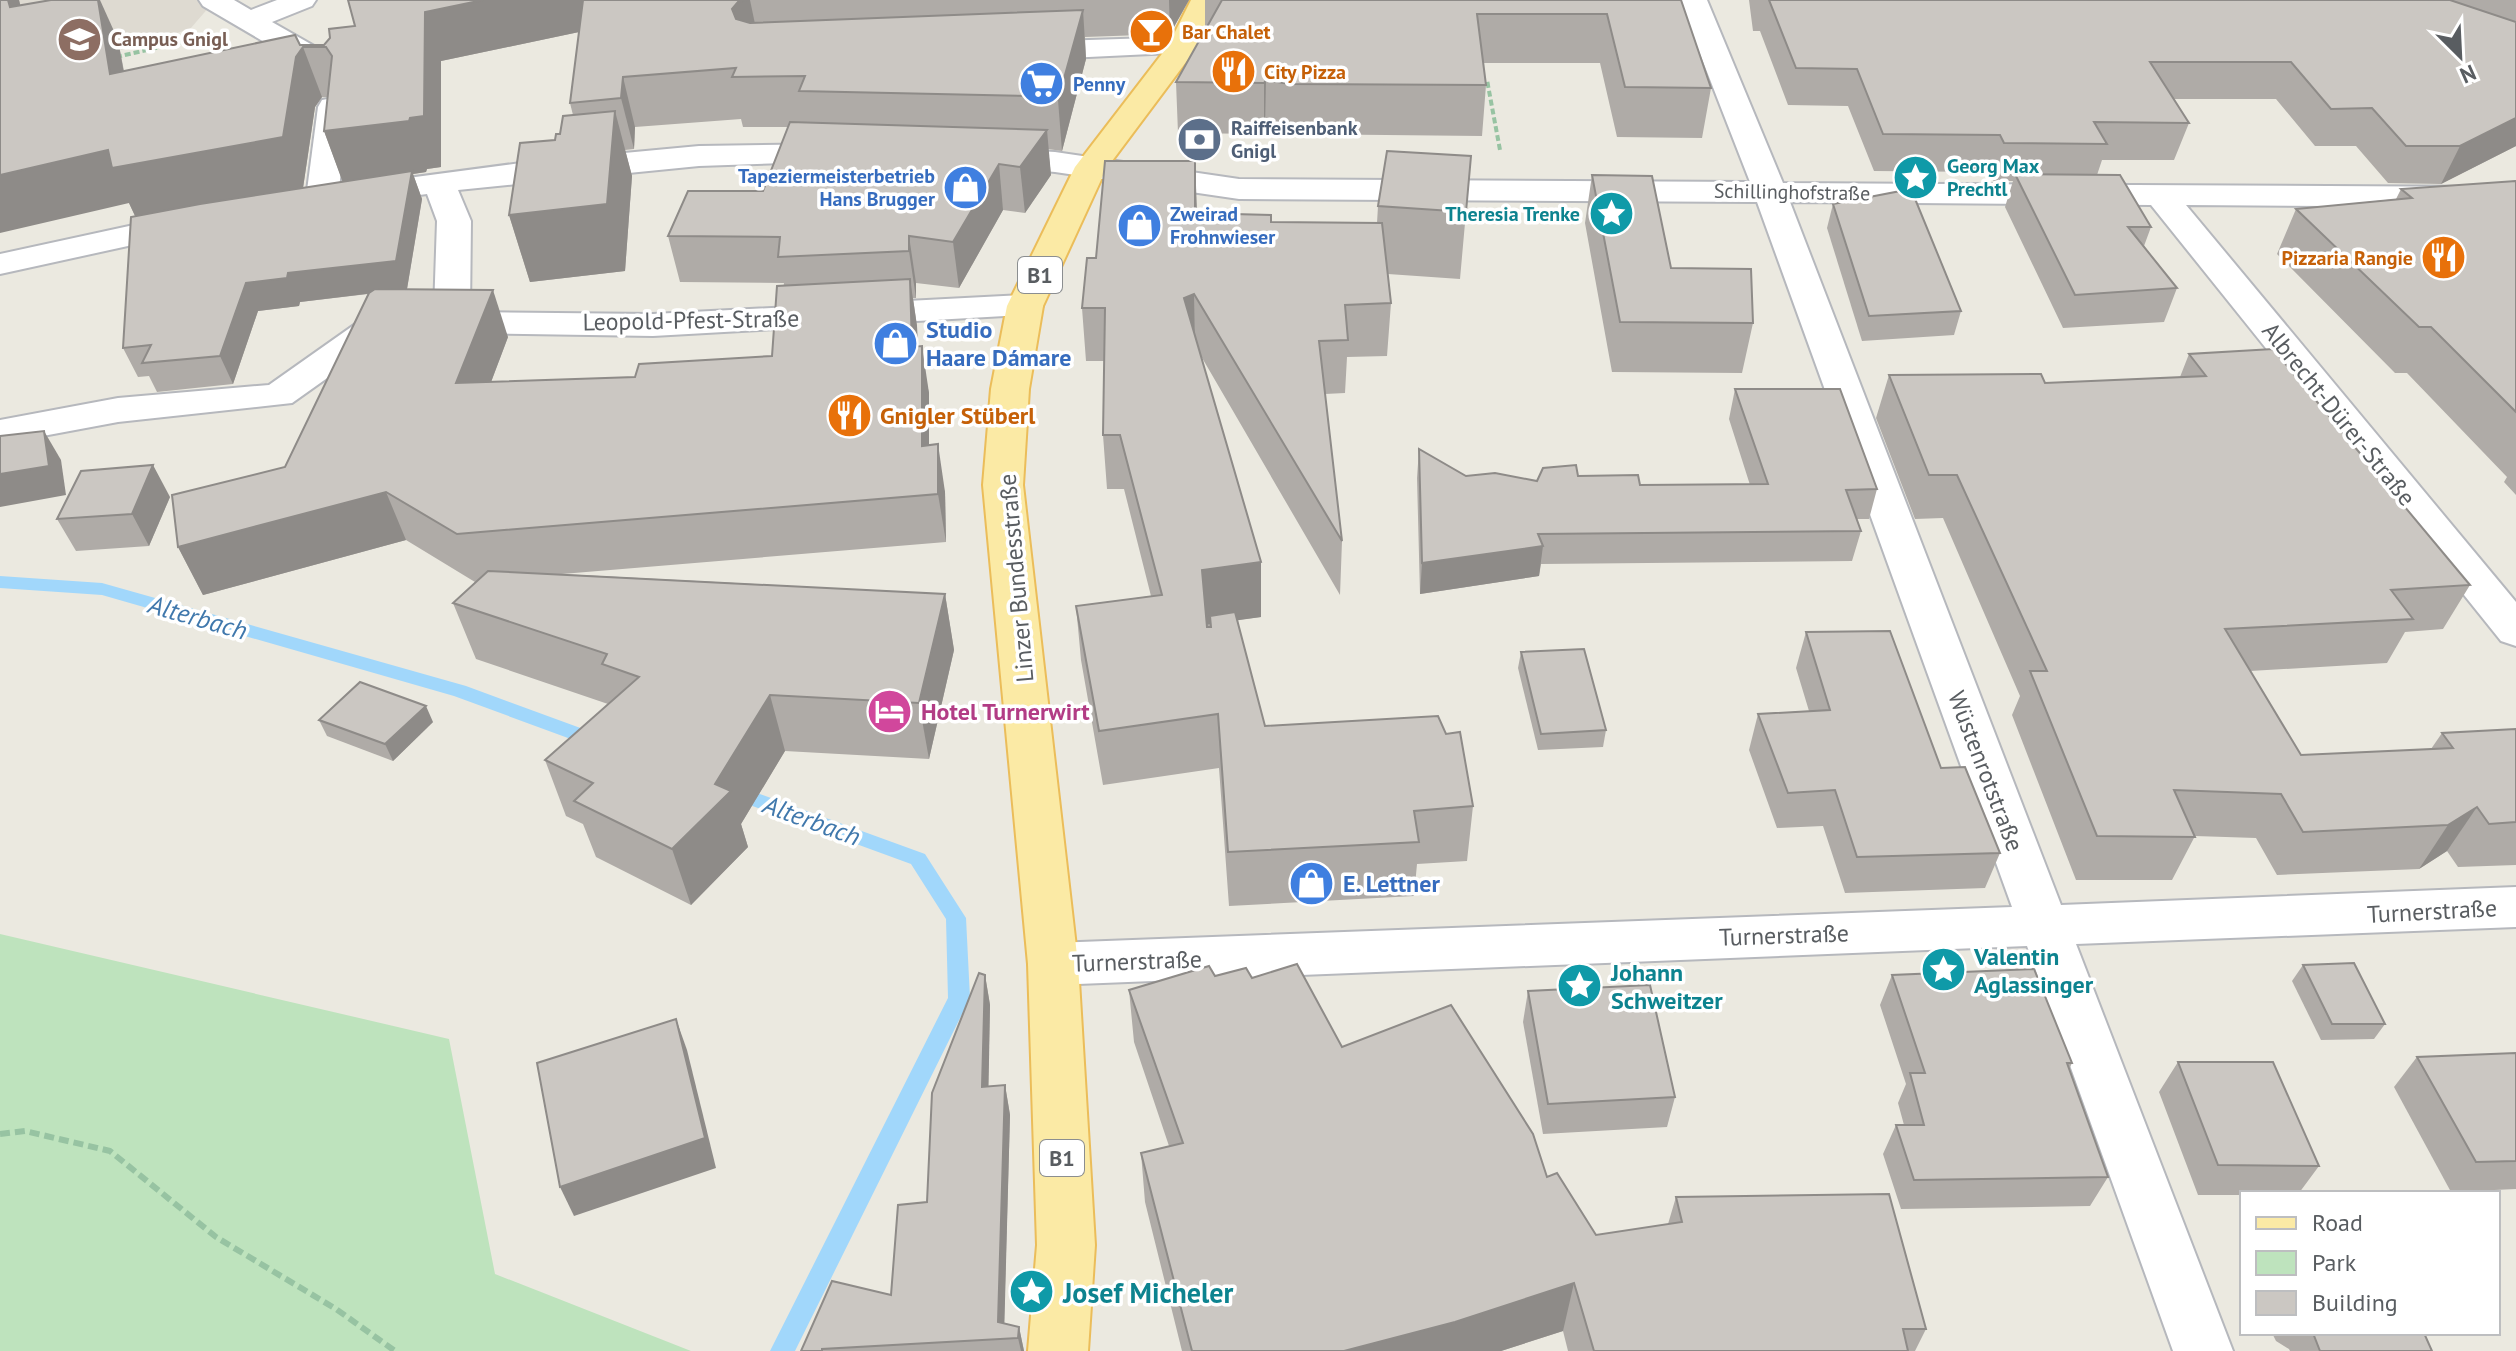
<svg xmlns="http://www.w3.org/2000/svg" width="2516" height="1351" font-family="'PT Sans',sans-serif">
  <rect width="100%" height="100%" fill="#ebe9e0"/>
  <polygon fill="#dedad1" points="0,0 198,0 210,6 190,29 128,48 0,77"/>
  <polygon fill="#bee3bd" points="0,934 449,1039 495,1274 691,1351 0,1351"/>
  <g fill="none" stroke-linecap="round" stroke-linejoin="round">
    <g fill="#a1d7fb" fill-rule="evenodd">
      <polygon points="0,576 102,583 466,686 605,737 607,742 605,747 598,749 454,696 102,595 0,588"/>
      <polygon points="735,785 925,854 966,918 970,998 795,1351 770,1351 948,998 946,919 911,864 728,797 725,792 728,787"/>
    </g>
    <defs>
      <g id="minor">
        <polygon points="199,0 234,0 251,10 277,0 316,0 312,6 272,22 337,59 343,72 339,78 317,78 312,70 203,6"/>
        <polygon points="1679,0 1707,0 1783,183 2494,187 2516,182 2516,202 2494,207 2186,205 2516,602 2516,646 2501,641 2151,205 1790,202 2061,905 2516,887 2516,927 2076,944 2233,1351 2173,1351 2027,946 1053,985 1035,979 1028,964 1035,949 1053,943 2012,907 1757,202 1239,199 1055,172 978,165 973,158 978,151 989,148 1055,152 1239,179 1750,182"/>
        <polygon points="1183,37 1193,40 1198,46 1193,52 1026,60 1016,57 1011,51 1016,45 1026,42"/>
        <polygon points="333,98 344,100 348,107 338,198 334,205 322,208 310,205 306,198 318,107 322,100"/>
        <polygon points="836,144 847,147 852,154 847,161 699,166 458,190 471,221 470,312 653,314 1025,295 1038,298 1043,306 1038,314 653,336 392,332 292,403 118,422 0,444 0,420 118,398 269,385 371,313 434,311 437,221 427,194 359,203 347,200 343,193 347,186 528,162 699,146"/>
        <polygon points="189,213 201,216 206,223 201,230 0,274 0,254"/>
      </g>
      <polygon id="major" points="1191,0 1219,0 1198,46 1106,169 1043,306 1029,389 1023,485 1078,964 1095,1245 1088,1351 1028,1351 1037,1245 1028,964 983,485 991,389 1007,306 1075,167 1168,46"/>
    </defs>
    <use href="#minor" stroke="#b6b8bd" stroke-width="4"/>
    <use href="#major" stroke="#ebbd5a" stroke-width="4"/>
    <g stroke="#97c3a2" stroke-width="4" stroke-dasharray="6 3" stroke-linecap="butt">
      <polyline points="116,57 196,39"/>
      <polyline points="1480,80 1487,80 1500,150"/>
    </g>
    <polyline stroke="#97c3a2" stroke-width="6" stroke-dasharray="10 5" stroke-linecap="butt" points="0,1134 25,1131 110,1151 216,1237 336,1309 395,1351"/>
    <use href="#minor" fill="#fff" fill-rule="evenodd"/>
    <use href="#major" fill="#fbeaa5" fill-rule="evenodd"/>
  </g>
  <g fill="#afaba7" fill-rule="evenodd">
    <path d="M 0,0 L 19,0 L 20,5 L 118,40 L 124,71 L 300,45 L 324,45 L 355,26 L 348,0 L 1189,0 L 1170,34 L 1085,37 L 1086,59 L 1062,151 L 1048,149 L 1051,175 L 1025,213 L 1003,210 L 959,288 L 916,283 L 916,298 L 913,298 L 917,326 L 918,346 L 929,393 L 929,445 L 945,492 L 946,542 L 562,574 L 945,594 L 954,650 L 929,759 L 785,751 L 741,824 L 748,847 L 691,905 L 596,857 L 583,824 L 566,816 L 545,760 L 608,704 L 476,659 L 453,603 L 475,582 L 406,540 L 203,595 L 178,547 L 285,467 L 368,294 L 300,302 L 299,306 L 258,311 L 233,384 L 157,392 L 149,376 L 138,377 L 123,348 L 135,216 L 129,203 ZM 579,32 L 570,103 L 573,115 L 555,140 L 509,215 L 530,282 L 625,271 L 632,176 L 625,150 L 634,149 L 635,127 L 741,119 L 743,127 L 788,127 L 763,191 L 668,236 L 680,282 L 784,283 L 772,356 L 635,377 L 491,382 L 508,337 L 407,289 L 422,199 L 413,174 L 426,172 L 427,169 L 441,167 L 441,61 ZM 322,97 L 328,97 L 324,131 L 343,182 L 303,188 L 315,107 Z"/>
    <polygon points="1205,0 1681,0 1711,88 1702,138 1617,137 1600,63 1483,63 1486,85 1482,136 1289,134 1265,130 1264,134 1178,133 1176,82 1205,30"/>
    <polygon points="1749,0 2516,0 2516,146 2441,184 2388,183 2356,146 2315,146 2276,99 2173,99 2189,123 2174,160 2102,160 2097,175 2151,227 2144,246 2177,288 2164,322 2063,328 2005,207 2013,181 1993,181 1989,172 1874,171 1848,106 1788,105 1760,31 1753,31"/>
    <polygon points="1471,156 1460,279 1388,274 1391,303 1387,356 1347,357 1345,393 1325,394 1342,541 1340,595 1201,356 1261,562 1261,617 1237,620 1265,726 1473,806 1467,861 1417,864 1414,896 1229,906 1219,768 1103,785 1081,660 1076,606 1151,596 1124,489 1107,489 1103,435 1105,361 1086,361 1082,308 1096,258 1197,213 1271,222 1377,223 1378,206"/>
    <polygon points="1592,175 1671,268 1753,323 1742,373 1612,372 1585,223"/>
    <polygon points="2516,181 2516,495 2504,482 2507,477 2407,373 2395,373 2277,254 2296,209 2396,199 2401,189"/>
    <polygon points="1833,204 1961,311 1954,335 1862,341 1827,228"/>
    <polygon points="2189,354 2470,585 2443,629 2405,632 2387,663 2250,671 2301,755 2431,749 2442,733 2516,729 2516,865 2458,867 2447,851 2419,869 2277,875 2256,838 2195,836 2172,880 2076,880 2012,715 2020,696 1943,518 1915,519 1876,418 1889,375 2045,383 2180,377"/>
    <polygon points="1735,389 1877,489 1869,519 1856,519 1861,531 1852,561 1541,564 1539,576 1420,594 1417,478 1419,449 1466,476 1537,481 1578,476 1640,485 1750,485 1729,419"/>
    <polygon points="170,497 149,546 76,551 57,519"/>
    <polygon points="1806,632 1941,768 2000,853 1985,888 1845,893 1823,826 1777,828 1749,750 1758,714 1809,711 1796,668"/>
    <polygon points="1521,652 1606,730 1603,747 1538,750 1518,668"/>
    <polygon points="319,720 433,722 393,761 327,736"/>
    <polygon points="2303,965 2385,1024 2374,1039 2321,1040 2292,981"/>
    <polygon points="985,975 990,1005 988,1086 1005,1085 1010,1115 1004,1323 1019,1327 1024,1351 801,1351 891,1295 927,1202"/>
    <polygon points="1892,975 2072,1063 2069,1069 2108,1177 2090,1206 1901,1209 1883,1154 1896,1125 1904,1125 1898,1103 1906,1084 1880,1005"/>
    <polygon points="1215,976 1252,978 1342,1047 1547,1177 1596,1235 1668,1224 1676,1197 1926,1329 1915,1351 1568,1351 1563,1331 1501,1351 1182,1351 1145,1202 1141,1153 1169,1146 1134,1042 1129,990"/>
    <polygon points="1528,991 1675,1097 1667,1127 1543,1134 1523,1022"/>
    <polygon points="2516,1053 2516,1189 2451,1192 2394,1087 2417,1057"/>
    <polygon points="2178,1062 2319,1166 2299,1193 2242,1193 2242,1195 2198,1195 2159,1092"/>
    <polygon points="2272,1333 2424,1333 2432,1351 2290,1351 2289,1349 2276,1341"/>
  </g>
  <g fill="#8e8b88">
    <polygon points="8,0 19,0 33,56 10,7"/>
    <polygon points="98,0 100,0 118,40 133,124 110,74"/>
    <polygon points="483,0 591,0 598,28 441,61 441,167 427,169 426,172 413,174 422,199 407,289 300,302 299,306 258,311 233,384 220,356 246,283 288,273 343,183 324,131 425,12"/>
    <polygon points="747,0 750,0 760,48 748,51 732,9 738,2"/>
    <polygon points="1169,0 1189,0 1170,34"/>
    <polygon points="1083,10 1086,59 1062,151 1058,100"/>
    <polygon points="303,47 322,97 315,107 303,188 137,220 129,203 0,233 0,175 296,57"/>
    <polygon points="623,77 635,127 634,149 621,98"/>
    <polygon points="1266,80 1265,130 1264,134 1264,83"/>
    <polygon points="615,111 632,176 625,271 530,282 509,215"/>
    <polygon points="2516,118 2516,146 2441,184 2460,146"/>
    <polygon points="1047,130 1051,175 1025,213 1020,167"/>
    <polygon points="1195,161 1197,211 1196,265 1195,213"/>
    <polygon points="999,164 1003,210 959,288 953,242"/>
    <polygon points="909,236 916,283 916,298 909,251"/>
    <polygon points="910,279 917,326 919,394 912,347"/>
    <polygon points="493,290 508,337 473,430 456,383"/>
    <polygon points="1194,294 1195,347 1184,298"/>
    <polygon points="922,346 929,393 929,493 922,446"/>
    <polygon points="44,431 61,460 66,495 0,507 0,474"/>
    <polygon points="938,444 945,492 946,542 938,494"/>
    <polygon points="153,465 170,497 149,546 132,514"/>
    <polygon points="386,492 406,540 203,595 178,547"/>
    <polygon points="1543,546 1539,576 1420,594 1422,563"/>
    <polygon points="1261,562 1261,617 1204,625 1202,570"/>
    <polygon points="945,594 954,650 929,759 919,703"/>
    <polygon points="770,695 785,751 741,824 748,847 691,905 672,849"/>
    <polygon points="426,706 433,722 393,761 385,744"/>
    <polygon points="2477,807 2447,851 2419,869 2448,825"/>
    <polygon points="985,975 990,1005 988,1116 982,1087"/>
    <polygon points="676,1019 687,1050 716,1168 574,1216 560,1187"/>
    <polygon points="1005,1085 1010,1115 1004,1338 998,1322"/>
    <polygon points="1574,1283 1563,1331 1501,1351 1344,1351"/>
    <polygon points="1019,1327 1024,1351 1021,1351 1018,1338"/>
  </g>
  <g fill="#cbc7c2" stroke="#8e8b88" stroke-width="2">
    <polygon points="0,0 8,0 10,7 51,0 98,0 110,74 295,35 300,45 324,45 330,38 329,29 355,26 348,0 483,0 425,12 424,116 410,118 409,121 324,131 332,56 326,47 303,47 296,57 283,137 112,168 108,150 0,175"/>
    <polygon points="583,0 747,0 738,2 732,9 736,19 750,23 1083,10 1058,100 1030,96 799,91 805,76 732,77 736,68 623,77 621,98 570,103"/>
    <polygon points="1222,0 1681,0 1711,88 1625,87 1607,14 1477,14 1486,85 1289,84 1266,80 1264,83 1176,82"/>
    <polygon points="1769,0 2450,0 2516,22 2516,118 2460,146 2406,146 2372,108 2331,109 2291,62 2150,62 2189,123 2094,122 2107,144 2004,143 2000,135 1883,134 1857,69 1796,68"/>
    <polygon points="615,111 607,204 509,215 520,143 555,140 556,134 560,134 563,116"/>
    <polygon points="790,122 1047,130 1020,167 999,164 953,242 909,236 909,251 778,257 780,237 668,236 688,191 763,191"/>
    <polygon points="1387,151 1471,156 1466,212 1378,206"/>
    <polygon points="1105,161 1195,161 1195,213 1271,215 1271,222 1382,223 1391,303 1345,305 1348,340 1319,341 1342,541 1194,294 1184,298 1261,562 1202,570 1207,627 1211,627 1210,616 1235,612 1265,726 1438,716 1446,734 1460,732 1473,806 1414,811 1419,842 1228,852 1218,714 1099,731 1076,606 1162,595 1120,435 1103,435 1105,308 1082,308 1087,258 1096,258"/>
    <polygon points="412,171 396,261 288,273 287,278 246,283 220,356 142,363 151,345 123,348 131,217 200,204"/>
    <polygon points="2015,174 2120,175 2151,227 2128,227 2177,288 2075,295"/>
    <polygon points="1592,175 1652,176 1671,268 1751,269 1753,323 1620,322"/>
    <polygon points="2516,181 2516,412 2431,327 2419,327 2296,209 2412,198 2401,189"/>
    <polygon points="1911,189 1961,311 1869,316 1833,204"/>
    <polygon points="910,279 912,347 922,346 922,446 938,444 938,494 457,534 386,492 178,547 172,495 285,467 369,293 375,289 493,290 456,383 635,377 639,364 772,356 777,286"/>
    <polygon points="2273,349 2470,585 2391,590 2413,619 2225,629 2301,755 2453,748 2442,733 2516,729 2516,822 2489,824 2477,807 2448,825 2303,832 2281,794 2174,790 2195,837 2097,836 2030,671 2047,671 1957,475 1929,475 1889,375 2041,374 2045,383 2206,376 2189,354"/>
    <polygon points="1735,389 1840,389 1877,489 1846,490 1861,531 1538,534 1543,546 1422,563 1419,449 1466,476 1495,473 1537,481 1543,468 1576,465 1578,476 1638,475 1640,485 1768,484"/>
    <polygon points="44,431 49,466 0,474 0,436"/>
    <polygon points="153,465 132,514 57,519 81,471"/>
    <polygon points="488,571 945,594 919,703 770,695 715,784 731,791 672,849 574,801 593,783 545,760 639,677 602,664 607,654 453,603"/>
    <polygon points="1890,631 1941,768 1965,767 2000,853 1857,857 1835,790 1788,793 1758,714 1830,710 1806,632"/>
    <polygon points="1584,649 1606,730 1541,734 1521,652"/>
    <polygon points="360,682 426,706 385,744 319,720"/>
    <polygon points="2354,963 2385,1024 2332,1024 2303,965"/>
    <polygon points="1297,964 1342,1047 1451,1005 1533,1134 1547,1177 1557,1173 1596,1235 1682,1222 1676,1197 1889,1194 1926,1329 1903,1329 1908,1351 1594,1351 1574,1283 1455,1322 1344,1351 1192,1351 1141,1153 1183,1143 1129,990 1209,966 1215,976 1246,968 1252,978"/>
    <polygon points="2034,969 2072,1063 2067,1063 2108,1177 1914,1180 1896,1125 1924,1125 1910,1073 1925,1073 1892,975"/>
    <polygon points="979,973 985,975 982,1087 1005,1085 998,1322 1019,1327 1018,1338 822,1349 822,1351 801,1351 832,1281 891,1295 898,1205 927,1202 932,1093"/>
    <polygon points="1650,985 1675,1097 1548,1104 1528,991"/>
    <polygon points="676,1019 705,1138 560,1187 537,1063"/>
    <polygon points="2516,1053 2516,1161 2476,1162 2417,1057"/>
    <polygon points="2178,1062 2273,1062 2319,1166 2218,1165"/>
    <polygon points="2313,1333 2424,1333 2432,1351 2320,1351"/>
  </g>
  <defs>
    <symbol id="bar-disc" viewBox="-11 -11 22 22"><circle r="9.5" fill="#e8710a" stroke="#fff"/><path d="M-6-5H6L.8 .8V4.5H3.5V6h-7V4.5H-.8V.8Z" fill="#fff"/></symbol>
    <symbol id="school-disc" viewBox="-11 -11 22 22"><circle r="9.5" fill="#8d6e63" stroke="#fff"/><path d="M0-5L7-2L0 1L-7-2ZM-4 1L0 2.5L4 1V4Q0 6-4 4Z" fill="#fff"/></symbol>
    <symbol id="restaurant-disc" viewBox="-11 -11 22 22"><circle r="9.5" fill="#e8710a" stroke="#fff"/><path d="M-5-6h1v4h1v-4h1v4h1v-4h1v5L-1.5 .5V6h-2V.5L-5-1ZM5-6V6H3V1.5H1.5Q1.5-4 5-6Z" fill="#fff"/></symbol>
    <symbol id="supermarket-disc" viewBox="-11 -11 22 22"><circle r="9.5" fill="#3f7fe0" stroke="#fff"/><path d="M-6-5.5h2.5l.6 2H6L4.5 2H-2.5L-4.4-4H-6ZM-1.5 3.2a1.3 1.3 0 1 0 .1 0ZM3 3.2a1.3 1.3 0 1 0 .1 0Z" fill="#fff"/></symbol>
    <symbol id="bank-disc" viewBox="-11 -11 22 22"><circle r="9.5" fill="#5c6f8a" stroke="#fff"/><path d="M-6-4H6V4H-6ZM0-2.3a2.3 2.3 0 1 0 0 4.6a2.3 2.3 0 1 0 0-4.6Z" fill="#fff"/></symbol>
    <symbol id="sight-disc" viewBox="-11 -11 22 22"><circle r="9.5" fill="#0f9aa8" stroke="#fff"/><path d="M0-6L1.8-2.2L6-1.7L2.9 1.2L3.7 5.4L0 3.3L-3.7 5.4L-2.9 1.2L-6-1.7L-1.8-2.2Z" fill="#fff"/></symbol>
    <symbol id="shop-disc" viewBox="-11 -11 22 22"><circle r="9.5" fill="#3f7fe0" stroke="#fff"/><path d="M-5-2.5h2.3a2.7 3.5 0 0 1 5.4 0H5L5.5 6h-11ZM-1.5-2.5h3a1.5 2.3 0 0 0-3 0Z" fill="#fff"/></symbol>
    <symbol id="hotel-disc" viewBox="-11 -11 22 22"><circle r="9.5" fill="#d1479c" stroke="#fff"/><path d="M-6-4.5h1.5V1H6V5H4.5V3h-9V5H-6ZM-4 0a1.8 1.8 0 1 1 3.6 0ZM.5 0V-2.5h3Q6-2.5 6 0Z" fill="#fff"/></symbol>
  </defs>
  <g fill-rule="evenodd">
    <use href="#bar-disc" x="1126" y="6" width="51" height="51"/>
    <use href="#school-disc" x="54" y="14" width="51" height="51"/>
    <use href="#restaurant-disc" x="1208" y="46" width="51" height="51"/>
    <use href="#supermarket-disc" x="1016" y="58" width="51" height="51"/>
    <use href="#bank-disc" x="1174" y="114" width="51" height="51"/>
    <use href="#sight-disc" x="1890" y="152" width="51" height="51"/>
    <use href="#shop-disc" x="940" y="162" width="51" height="51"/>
    <use href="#sight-disc" x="1586" y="188" width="51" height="51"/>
    <use href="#shop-disc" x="1114" y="200" width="51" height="51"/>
    <use href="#restaurant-disc" x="2418" y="232" width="51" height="51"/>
    <use href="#shop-disc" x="870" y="318" width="51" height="51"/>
    <use href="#restaurant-disc" x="824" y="390" width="51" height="51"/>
    <use href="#hotel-disc" x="864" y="686" width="51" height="51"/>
    <use href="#shop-disc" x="1286" y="858" width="51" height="51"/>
    <use href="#sight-disc" x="1918" y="944" width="51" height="51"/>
    <use href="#sight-disc" x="1554" y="960" width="51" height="51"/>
    <use href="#sight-disc" x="1006" y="1266" width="51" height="51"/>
  </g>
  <g text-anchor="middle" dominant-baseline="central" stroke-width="7" stroke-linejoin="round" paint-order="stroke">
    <g font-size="20" font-weight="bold" fill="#c56008" stroke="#fff" text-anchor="start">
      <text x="1182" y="32">Bar Chalet</text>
      <text x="1264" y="72">City Pizza</text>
      <text x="2413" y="258" text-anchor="end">Pizzaria Rangie</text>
    </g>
    <g font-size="20" font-weight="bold" fill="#785e54" stroke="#fff" text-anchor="start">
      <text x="111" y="39">Campus Gnigl</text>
    </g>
    <g font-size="20" font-weight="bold" fill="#366cbe" stroke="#fff" text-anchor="start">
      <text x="1073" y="84">Penny</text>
      <text x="935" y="176" text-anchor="end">Tapeziermeisterbetrieb<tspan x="935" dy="23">Hans Brugger</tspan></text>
      <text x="1170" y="214">Zweirad<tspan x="1170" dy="23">Frohnwieser</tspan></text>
    </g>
    <g font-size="20" font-weight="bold" fill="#4e5e75" stroke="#fff" text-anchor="start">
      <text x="1231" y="128">Raiffeisenbank<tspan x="1231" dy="23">Gnigl</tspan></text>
    </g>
    <g font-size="20" font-weight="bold" fill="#0d838f" stroke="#fff" text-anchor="start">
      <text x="1947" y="166">Georg Max<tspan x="1947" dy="23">Prechtl</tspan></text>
      <text x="1580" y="214" text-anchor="end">Theresia Trenke</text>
    </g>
    <g font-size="20" fill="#595d61" stroke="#fff">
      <text transform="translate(1792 192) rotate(1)">Schillinghofstraße</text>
    </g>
    <g fill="#fff" stroke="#8b8e90" stroke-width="2">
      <rect x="1018" y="257" width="44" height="36" rx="6"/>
      <rect x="1040" y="1140" width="44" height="36" rx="6"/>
    </g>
    <g font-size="22" font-weight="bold" fill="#595d61">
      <text x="1040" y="275">B1</text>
      <text x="1062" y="1158">B1</text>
    </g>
    <g font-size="24" fill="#595d61" stroke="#fff">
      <text transform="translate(691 320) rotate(-1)">Leopold-Pfest-Straße</text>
      <text transform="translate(2339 414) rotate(51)">Albrecht-Dürer-Straße</text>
      <text transform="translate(1016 578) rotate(-95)">Linzer Bundesstraße</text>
      <text transform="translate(1986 771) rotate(69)">Wüstenrotstraße</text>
      <text transform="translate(2432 911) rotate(-3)">Turnerstraße</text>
      <text transform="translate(1784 935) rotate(-2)">Turnerstraße</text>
      <text transform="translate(1137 961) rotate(-2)">Turnerstraße</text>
    </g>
    <g font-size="24" font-weight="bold" fill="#366cbe" stroke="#fff" text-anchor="start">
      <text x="926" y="329">Studio<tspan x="926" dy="28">Haare Dámare</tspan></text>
      <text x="1343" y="883">E. Lettner</text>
    </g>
    <g font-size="24" font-weight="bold" fill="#c56008" stroke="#fff" text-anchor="start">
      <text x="880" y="415">Gnigler Stüberl</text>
    </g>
    <g font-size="24" font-weight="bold" fill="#b23c85" stroke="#fff" text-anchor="start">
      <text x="921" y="711">Hotel Turnerwirt</text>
    </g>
    <g font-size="24" font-weight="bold" fill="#0d838f" stroke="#fff" text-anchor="start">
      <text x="1974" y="956">Valentin<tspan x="1974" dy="28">Aglassinger</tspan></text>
      <text x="1611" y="972">Johann<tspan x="1611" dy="28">Schweitzer</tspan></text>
    </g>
    <g font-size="26" font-style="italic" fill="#4078ac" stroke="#fff">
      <text transform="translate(198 617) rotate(16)">Alterbach</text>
      <text transform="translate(812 820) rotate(20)">Alterbach</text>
    </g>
    <g font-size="28" font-weight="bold" fill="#0d838f" stroke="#fff" text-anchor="start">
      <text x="1063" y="1292">Josef Micheler</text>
    </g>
  </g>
  <rect x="2240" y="1191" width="260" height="144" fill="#ffffff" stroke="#bdbec0" stroke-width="2"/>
  <rect x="2256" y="1217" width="40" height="12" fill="#fbeaa5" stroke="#bdbec0" stroke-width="2"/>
  <text x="2312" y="1231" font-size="24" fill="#595d61">Road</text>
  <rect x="2256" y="1251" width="40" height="24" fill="#bee3bd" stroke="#bdbec0" stroke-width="2"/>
  <text x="2312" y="1271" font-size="24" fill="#595d61">Park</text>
  <rect x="2256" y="1291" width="40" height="24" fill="#cbc7c2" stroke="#bdbec0" stroke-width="2"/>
  <text x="2312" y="1311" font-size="24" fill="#595d61">Building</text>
  <g transform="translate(2460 56) rotate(156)" stroke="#ffffff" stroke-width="6" paint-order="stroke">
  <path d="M0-6L14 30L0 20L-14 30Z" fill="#595d61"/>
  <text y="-12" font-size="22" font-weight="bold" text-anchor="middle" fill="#595d61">N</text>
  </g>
</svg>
